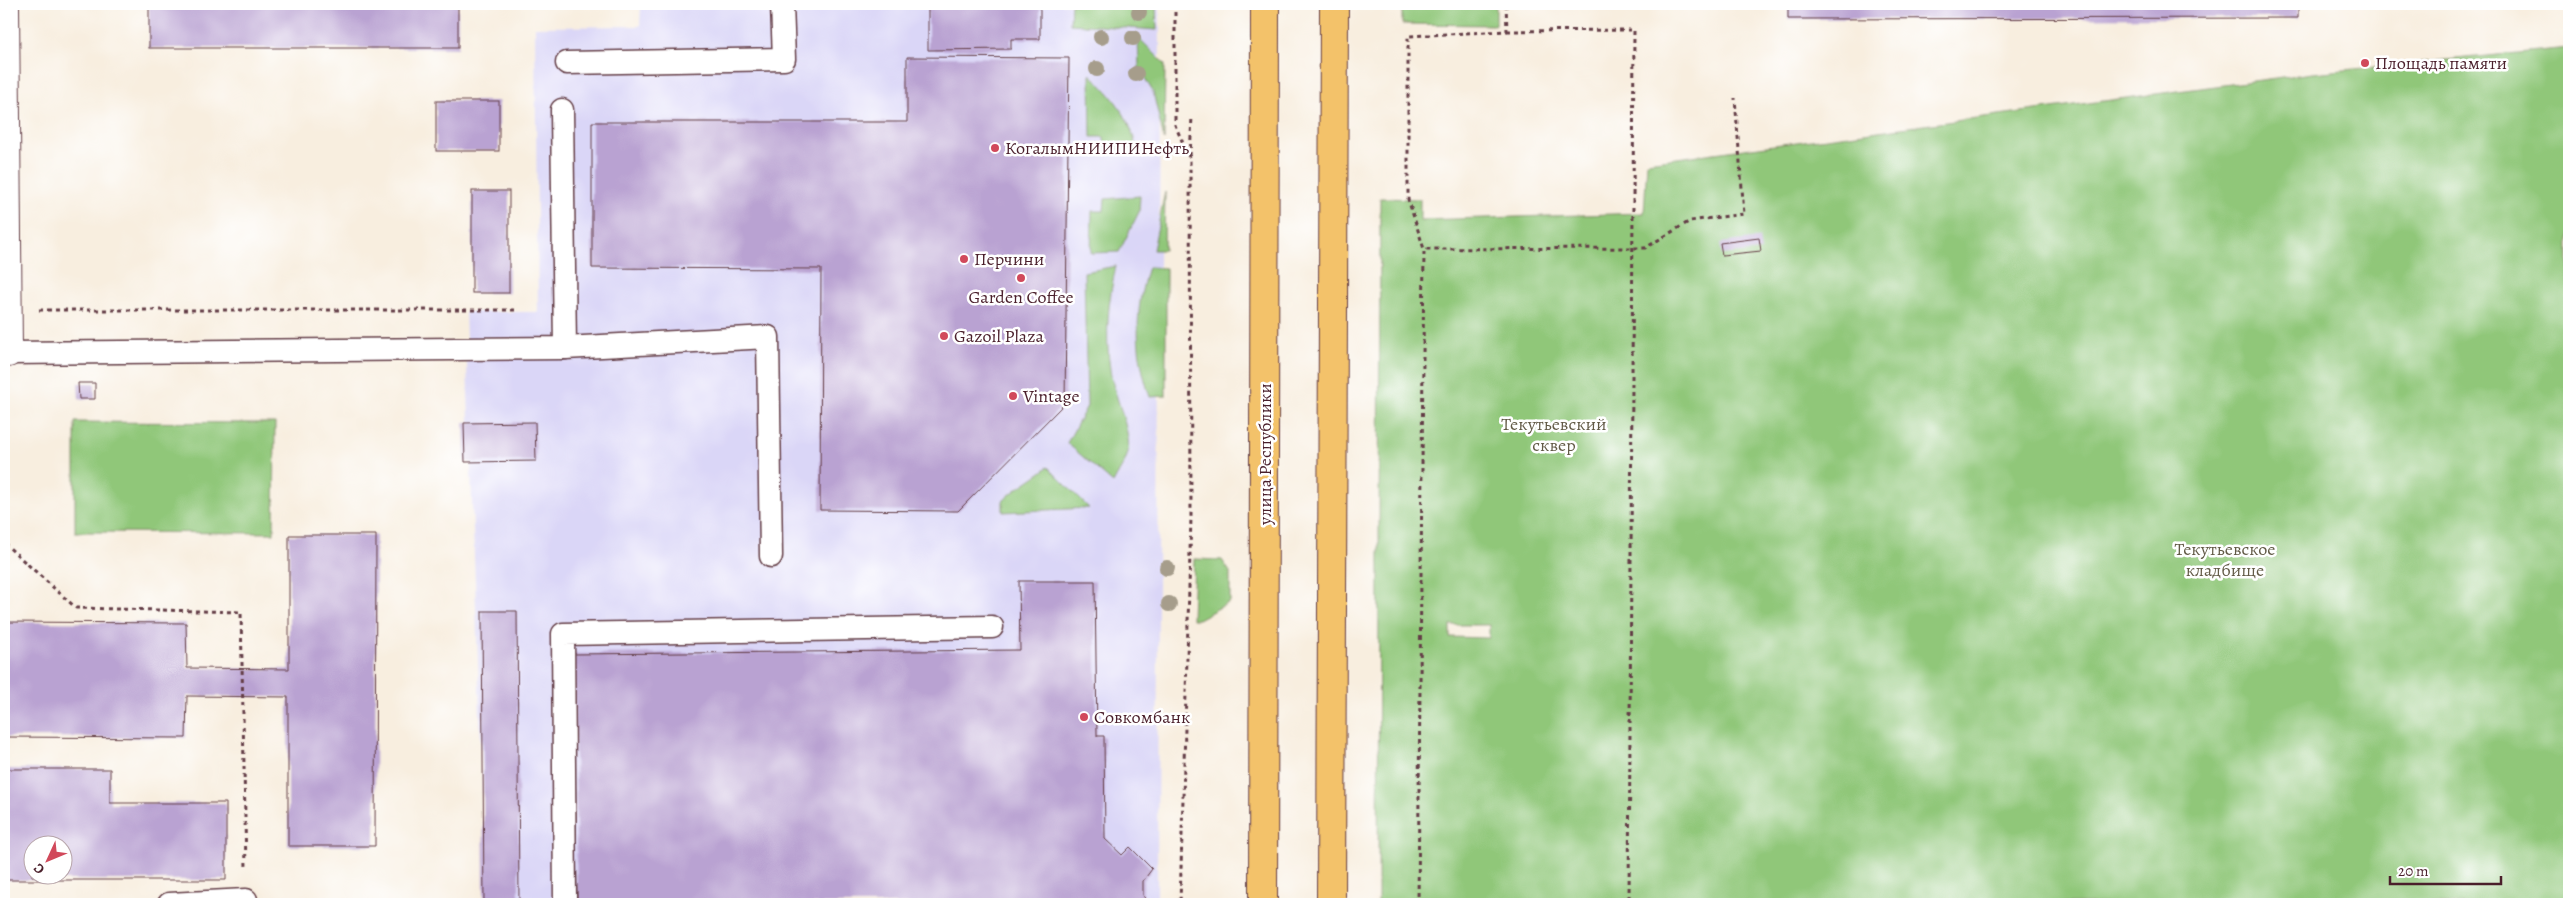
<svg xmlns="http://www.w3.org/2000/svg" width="2573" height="908" font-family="Alegreya,serif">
  <rect width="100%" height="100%" fill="#fff"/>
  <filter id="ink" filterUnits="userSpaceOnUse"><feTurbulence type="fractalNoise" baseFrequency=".02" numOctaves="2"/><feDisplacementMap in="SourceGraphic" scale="10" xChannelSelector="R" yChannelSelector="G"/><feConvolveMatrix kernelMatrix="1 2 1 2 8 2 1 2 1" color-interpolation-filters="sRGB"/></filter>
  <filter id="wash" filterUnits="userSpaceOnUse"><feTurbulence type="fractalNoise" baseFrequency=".0096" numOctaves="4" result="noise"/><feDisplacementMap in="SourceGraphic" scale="20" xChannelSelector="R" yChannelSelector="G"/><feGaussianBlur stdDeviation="1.12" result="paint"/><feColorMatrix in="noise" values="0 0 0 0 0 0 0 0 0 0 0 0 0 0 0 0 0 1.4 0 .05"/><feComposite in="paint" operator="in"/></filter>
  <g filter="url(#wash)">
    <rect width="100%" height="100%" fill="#f8eedf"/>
    <polygon fill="#dad6f7" points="641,4 1160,4 1157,904 487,904 465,312 538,312 535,27 640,26"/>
    <g fill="#90c779" stroke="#6d7352" fill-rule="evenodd">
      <polygon points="1071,4 1156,4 1157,30 1070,24"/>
      <polygon points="1402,4 1496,4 1496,25 1402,24"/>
      <polygon points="1138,37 1165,64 1164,140 1153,92 1139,68"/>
      <path d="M 2569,48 L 2569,904 L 1378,904 L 1380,198 L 1420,199 L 1420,220 L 1644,213 L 1647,162 L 2313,73 ZM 1489,625 L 1489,638 L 1450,637 L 1450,625 Z"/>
      <path d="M 1090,74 C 1112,94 1132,119 1136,149 L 1105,150 L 1104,137 L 1091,137 Z"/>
      <polygon points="1165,192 1164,250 1153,250"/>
      <polygon points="1140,196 1139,212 1119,252 1091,253 1092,211 1104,211 1105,199"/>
      <path d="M 1116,266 C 1108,302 1105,333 1110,369 C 1113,394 1132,431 1128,452 C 1126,462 1118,473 1113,483 L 1067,443 L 1087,406 L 1084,272 Z"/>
      <path d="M 1148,267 L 1166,268 L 1166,396 L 1150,397 C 1135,353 1134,312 1148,267 Z"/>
      <polygon points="75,422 275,423 274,533 75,532"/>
      <path d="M 1048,467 L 1089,508 L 1003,512 L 1003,501 C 1017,487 1033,479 1048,467 Z"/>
      <polygon points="1194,559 1222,560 1230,572 1230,602 1198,619 1192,619"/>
    </g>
    <g id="blocks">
      <g fill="#b9a2d2" fill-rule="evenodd">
        <rect x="149" y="4" width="309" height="44"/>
        <polygon points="928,4 1040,4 1040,39 1011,39 1011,49 928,50"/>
        <polygon points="1788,4 2298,4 2298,18 1788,19"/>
        <polygon points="907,57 1069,58 1065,403 958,511 820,510 821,269 592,268 592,122 907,122"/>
        <rect x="436" y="101" width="63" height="50"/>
        <rect x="472" y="191" width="37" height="102"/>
        <polygon points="1759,238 1761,251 1722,255 1720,243"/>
        <polygon points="78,383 95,383 95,399 79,399"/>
        <polygon points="535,422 536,461 465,462 464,423"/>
        <polygon points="289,535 376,535 375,846 288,846 288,697 187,696 186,738 4,737 4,622 186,623 187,668 289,669"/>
        <polygon points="1019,581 1095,581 1097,736 1104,736 1105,839 1122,855 1130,847 1152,869 1143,881 1143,895 1148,904 577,904 574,654 1020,650"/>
        <polygon points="482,611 517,611 519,904 484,904"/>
        <path d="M 4,769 L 110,769 L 110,803 L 226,803 L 226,880 L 4,880 ZM 32,846 L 62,846 L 62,876 L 32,876 Z"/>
      </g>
    </g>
  </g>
  <g filter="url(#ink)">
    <use href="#blocks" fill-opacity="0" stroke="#643e46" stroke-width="1"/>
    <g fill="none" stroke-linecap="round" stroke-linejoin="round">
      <defs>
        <g id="lane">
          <polyline points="567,63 784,59 782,4"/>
          <polyline points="565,348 768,337 771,556"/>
          <polyline points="8,353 565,348 562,110"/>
          <polyline points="169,904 246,900"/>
          <polyline points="565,904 563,634 992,627"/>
        </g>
        <polyline id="street" points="4,353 8,353 5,4"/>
        <g id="primary">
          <polyline points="1263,904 1265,4"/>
          <polyline points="1331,904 1334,4"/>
        </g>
      </defs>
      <use href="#lane" stroke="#643e46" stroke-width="25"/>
      <use href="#street" stroke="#643e46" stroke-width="30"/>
      <use href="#primary" stroke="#643e46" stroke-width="30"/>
      <g stroke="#643e46" stroke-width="3" stroke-dasharray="4 4" stroke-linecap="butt">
        <polyline points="1175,4 1175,125 1190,159 1191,517 1180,904"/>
        <polyline points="1506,4 1507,31 1408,36 1408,199 1424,249 1645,248 1690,221 1744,214 1735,98"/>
        <polyline points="1507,31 1634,30 1629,904"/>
        <polyline points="1190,156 1192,116"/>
        <polyline points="39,310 517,310"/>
        <polyline points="4,543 76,608 241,612 246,869"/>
        <polyline points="1418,904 1424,249"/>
      </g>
      <use href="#lane" stroke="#fff" stroke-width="22"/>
      <use href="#street" stroke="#fff" stroke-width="28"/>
      <use href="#primary" stroke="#f3c26a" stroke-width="28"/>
    </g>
    <g fill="#a69d8b">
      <circle cx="1139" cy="12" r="8"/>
      <circle cx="1101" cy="37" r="8"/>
      <circle cx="1133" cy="38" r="8"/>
      <circle cx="1097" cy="69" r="8"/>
      <circle cx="1136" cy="74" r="8"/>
      <circle cx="1167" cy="568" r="8"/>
      <circle cx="1169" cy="604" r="8"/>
    </g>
  </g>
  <g fill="#d1495b" stroke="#fff" stroke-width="2">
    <circle cx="2365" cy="63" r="5"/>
    <circle cx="995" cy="148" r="5"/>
    <circle cx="964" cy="259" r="5"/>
    <circle cx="1021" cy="278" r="5"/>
    <circle cx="944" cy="336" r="5"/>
    <circle cx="1013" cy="396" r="5"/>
    <circle cx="1084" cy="717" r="5"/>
  </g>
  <g text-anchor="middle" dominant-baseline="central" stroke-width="5" stroke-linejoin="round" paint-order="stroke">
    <g font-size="18" fill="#4a1f2b" stroke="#fff" text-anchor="start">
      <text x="2375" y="63">Площадь памяти</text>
      <text x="1005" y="148">КогалымНИИПИНефть</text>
      <text x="974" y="259">Перчини</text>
      <text x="1021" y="297" text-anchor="middle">Garden Coffee</text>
      <text x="954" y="336">Gazoil Plaza</text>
      <text x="1023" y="396">Vintage</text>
      <text x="1094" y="717">Совкомбанк</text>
    </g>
    <g font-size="18" fill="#625a46" stroke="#fff">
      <text x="1554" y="424">Текутьевский<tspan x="1554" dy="21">сквер</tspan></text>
      <text x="2225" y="549">Текутьевское<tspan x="2225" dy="21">кладбище</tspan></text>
    </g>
    <g font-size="18" fill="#4a1f2b" stroke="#fff">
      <text transform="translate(1265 454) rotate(-90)">улица Республики</text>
    </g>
  </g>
  <rect width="2573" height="908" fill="none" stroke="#fff" stroke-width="20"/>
  <g transform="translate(48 860) rotate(226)"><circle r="24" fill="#ffffff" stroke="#b7a5aa"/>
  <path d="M0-4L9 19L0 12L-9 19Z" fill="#d1495b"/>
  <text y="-8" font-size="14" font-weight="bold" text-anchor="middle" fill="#4a1f2b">С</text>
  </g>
  <path d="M2390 876v8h111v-8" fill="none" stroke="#4a1f2b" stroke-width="2.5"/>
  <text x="2398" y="876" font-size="15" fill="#4a1f2b" stroke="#ffffff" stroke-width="4" paint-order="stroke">20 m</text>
</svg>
